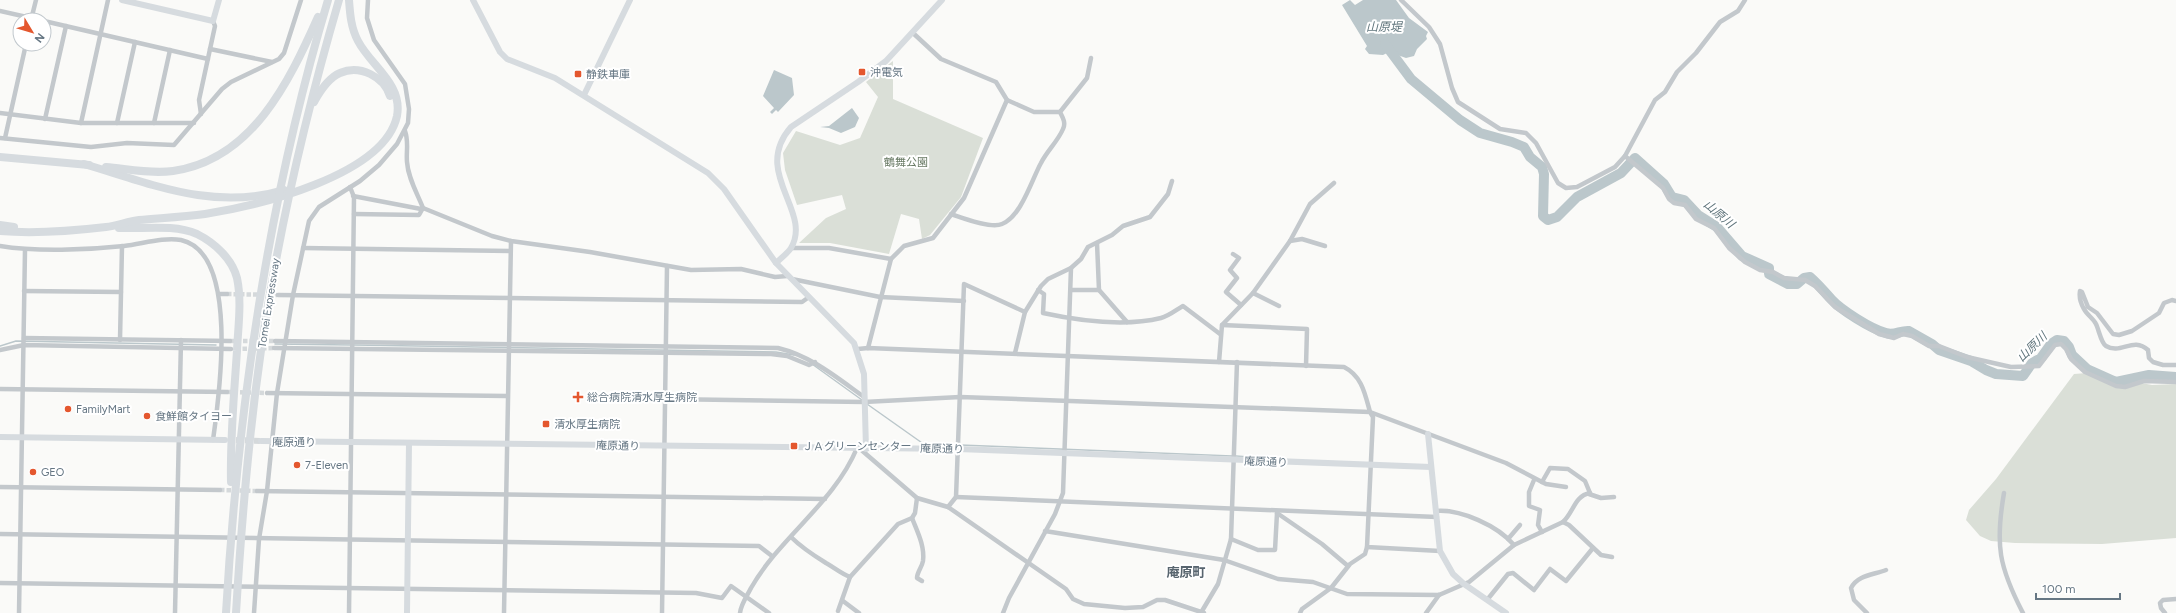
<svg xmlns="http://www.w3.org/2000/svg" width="2176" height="613" font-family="Figtree,'Noto Sans JP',sans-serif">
  <rect width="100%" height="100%" fill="#fafaf8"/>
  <g fill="#dadfd7">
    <polygon points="893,61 893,99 983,138 961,197 930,235 922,239 919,219 901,214 889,254 830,243 799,243 826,218 846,209 842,195 797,205 785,170 783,153 796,131 840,145 860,138 878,97 866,82"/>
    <polygon points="2087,373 2152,385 2176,384 2176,538 2102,544 2015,543 1991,541 1980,536 1966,520 1969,510 1996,479 2074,374"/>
  </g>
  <g fill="#bbc7cb">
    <polygon points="1350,0 1355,5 1363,0 1396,0 1409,18 1428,32 1426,36 1427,39 1417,49 1414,56 1406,58 1389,52 1383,55 1369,54 1365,49 1367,46 1342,5"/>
    <polygon points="774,70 792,78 794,95 778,112 776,110 772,114 770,112 774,108 763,96"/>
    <polygon points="852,108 859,118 855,127 841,133 829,128 820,127 829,126"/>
  </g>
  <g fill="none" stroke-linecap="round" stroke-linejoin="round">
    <g stroke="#bbc7cb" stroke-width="1.5">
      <polyline points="275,344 351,345"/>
      <polyline points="354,345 776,352 794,355"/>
      <polyline points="0,346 16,341 216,345"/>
      <polyline points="812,364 862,400"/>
      <polyline points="867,404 925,445 956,445"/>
      <polyline points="960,445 1232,456"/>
      <polyline points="1236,456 1262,458"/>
    </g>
    <path stroke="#bbc7cb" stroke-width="10" d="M 1385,44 L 1411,79 L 1460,120 L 1480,133 L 1512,142 L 1524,147 L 1530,157 L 1542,167 L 1544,174 L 1543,216 L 1548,220 L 1557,217 L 1577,197 L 1621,173 L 1635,158 L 1664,184 L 1672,197 L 1684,200 L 1698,215 L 1717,227 L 1742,256 L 1769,268 L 1769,274 L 1788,284 L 1797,284 L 1804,278 L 1810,277 C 1818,284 1824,291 1831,299 C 1841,310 1871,329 1886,333 C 1894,336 1901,330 1909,331 L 1932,344 L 1939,350 L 1971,361 L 1986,370 L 1996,374 L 2023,376 L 2032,363 L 2041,358 L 2051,344 L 2057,340 L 2064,341 L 2069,347 L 2072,355 L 2087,369 L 2116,382 L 2149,375 L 2176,377"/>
    <g stroke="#d5d9db" stroke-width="4.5" stroke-dasharray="4.5 2" stroke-linecap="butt">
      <polyline points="227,294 278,295"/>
      <polyline points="230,341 275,341"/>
      <polyline points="236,349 274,348"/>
      <polyline points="227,392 267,393"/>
      <polyline points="220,490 257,491"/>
    </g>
    <polyline stroke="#d5d9db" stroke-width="6" stroke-dasharray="6 3" stroke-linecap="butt" points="236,440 261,441"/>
    <g stroke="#c3c8cc" stroke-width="4.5">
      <polyline points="1401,0 1429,27 1440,44 1452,88 1458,102 1500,129 1526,133 1536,143 1558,183 1566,188 1577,187 1615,167 1625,156 1655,100 1665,92 1677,72 1696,53 1720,22 1738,11 1745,0"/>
      <polyline points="0,11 40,20"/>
      <polyline points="31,20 36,0"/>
      <polyline points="44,21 208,59"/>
      <polyline points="210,49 272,62"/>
      <polyline points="1007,100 1034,112 1060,112"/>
      <polyline points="0,113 81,123 194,123"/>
      <polyline points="201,114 199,100 215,26 213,21"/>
      <polyline points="45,119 66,26"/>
      <polyline points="81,123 108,0"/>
      <polyline points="117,123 135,42"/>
      <polyline points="154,123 170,50"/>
      <path d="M 405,131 C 409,142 406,151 407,162 C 408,178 417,193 423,208 L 492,236 L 511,241 L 590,252 L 691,270 L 741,269 L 775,277 L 787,276"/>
      <polyline points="0,138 91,147 127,143 174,145 222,89 231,82 279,59 284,53 301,0"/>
      <polyline points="5,138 26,44"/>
      <polyline points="1625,156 1663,188 1669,199 1674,203 1685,205 1696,219 1714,228 1729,248 1745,262 1760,270 1773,272 1784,278 1805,280 1815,286 1835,307 1879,334 1894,338 1903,334 1912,336 1929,346 1939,346 1967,357 2011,367 2039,366 2055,345 2061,344 2066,349 2071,359 2085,372 2116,386 2125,387 2144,381 2176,382"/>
      <polyline points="353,196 421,209"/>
      <polyline points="354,214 419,215 423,208"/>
      <path d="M 951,214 C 963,218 991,229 1002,224 C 1021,217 1032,179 1041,163 C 1047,151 1058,141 1063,129 C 1066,123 1063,118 1060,112 L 1087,78 L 1091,58"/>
      <polyline points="1290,241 1302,239 1325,246"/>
      <polyline points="1097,243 1099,290 1127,322"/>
      <path d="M 0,246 C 36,252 87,250 124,246 C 142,244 163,237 181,240 C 240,253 219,397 213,440"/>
      <polyline points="303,248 510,251"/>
      <polyline points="791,248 829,248 891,259"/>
      <polyline points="1233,254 1239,258 1230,270 1237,278 1226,292 1241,305"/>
      <polyline points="792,279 880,297 964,301"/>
      <path d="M 1038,290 L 1044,294 L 1043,313 C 1080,321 1124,327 1161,318 C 1169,316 1176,310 1183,306 L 1220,334"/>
      <polyline points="1071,290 1099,290"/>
      <polyline points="24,291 121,292"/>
      <polyline points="1253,293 1290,241 1310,204 1334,183"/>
      <polyline points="219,294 227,294"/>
      <polyline points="278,295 802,302 809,297"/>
      <path d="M 2176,301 L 2172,300 L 2164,303 L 2159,313 L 2132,331 L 2119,335 L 2113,334 L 2097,313 L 2088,307 L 2082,292 L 2080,291 C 2079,297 2081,304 2084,309 C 2087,315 2093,318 2096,324 C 2099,330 2101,343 2106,346 C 2121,355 2133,336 2148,350 L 2149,358 L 2153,362 L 2163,365 L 2176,365"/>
      <polyline points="1222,325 1307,329 1306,366"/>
      <polyline points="24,338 230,341"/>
      <polyline points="120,340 122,246"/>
      <path d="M 275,341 L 778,348 C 811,356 836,377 864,397"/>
      <polyline points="274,348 771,354 787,356 809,365 815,362"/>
      <polyline points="868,348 891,259 904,246 933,238 964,198 1007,100 996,82 941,59 913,33"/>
      <path d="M 858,349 L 868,348 L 1344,367 C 1362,376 1365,394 1370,412 L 1506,463 L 1542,482 L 1550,468 L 1568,469 L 1585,481 L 1590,493"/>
      <polyline points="0,350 24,345 231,349"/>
      <polyline points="1015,353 1025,312 1041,286 1048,279 1071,268 1081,259 1088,247 1112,235 1123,226 1150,217 1168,194 1172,181"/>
      <polyline points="1219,362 1222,325 1253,293 1279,306"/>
      <polyline points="0,389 227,392"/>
      <polyline points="267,393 507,396"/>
      <polyline points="665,399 864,402 960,397 1370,412 1373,417 1367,547 1440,551"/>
      <polyline points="859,448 917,498 948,507 1066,589 1073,599 1084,604 1125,608 1143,607 1157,600 1165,600 1204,613"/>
      <polyline points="1534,480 1529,492 1529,506 1540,510 1538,525 1542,532"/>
      <polyline points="1542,482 1546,484 1566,487"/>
      <polyline points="0,487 220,490"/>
      <polyline points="257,491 825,499"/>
      <path d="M 2004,493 C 1995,545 1999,567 2023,613"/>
      <polyline points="956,497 1437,517"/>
      <polyline points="948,507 956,497 964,284 1025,312"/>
      <path d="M 1436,511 C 1461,509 1498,526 1514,545"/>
      <polyline points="1277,513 1322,544 1348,566"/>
      <path d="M 912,518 C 917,531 925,546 923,561 C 922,567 917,572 917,578 L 922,581"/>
      <path d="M 1563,522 C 1574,512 1574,496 1590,493 L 1589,494 L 1601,498 L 1614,497"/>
      <polyline points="1045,531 1224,560 1278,579 1313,582 1347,594 1439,595 1469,582 1514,545 1563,522 1569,525 1601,555 1612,557"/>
      <polyline points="0,534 759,546 772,556"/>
      <path d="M 791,537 C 802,548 813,555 826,563 C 835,568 840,573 850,577 L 898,524 L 912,518 L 915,513 L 917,498"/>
      <polyline points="1231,539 1258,550 1275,550 1277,513"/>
      <polyline points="1508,539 1520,525"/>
      <polyline points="0,583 696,593 722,598 731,586 769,613"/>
      <polyline points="1487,600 1508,574 1513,573 1534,590 1550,569 1566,581 1593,548"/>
      <polyline points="843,601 859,613"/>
      <polyline points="838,611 850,577"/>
      <polyline points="1202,611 1218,584 1231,539 1237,362"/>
      <polyline points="19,613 25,250"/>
      <polyline points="175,613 181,340"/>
      <polyline points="254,613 259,539 267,491 277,393 293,295 309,221 319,207 360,181 379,165 397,144 408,123 409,109 405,84 374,40 367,18 368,0"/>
      <polyline points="349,613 354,197 350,187"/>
      <polyline points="504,613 511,241"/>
      <polyline points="662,613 667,266"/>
      <path d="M 740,613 C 741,604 747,596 751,588 C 780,537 834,503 857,448"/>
      <polyline points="1003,613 1009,598 1055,514 1063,493 1071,268"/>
      <polyline points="1300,613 1302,609 1331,588 1350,564 1365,554 1367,547"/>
      <polyline points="1426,613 1439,595"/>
      <path d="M 1867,613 L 1854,600 L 1851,588 C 1858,575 1873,575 1886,570"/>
      <polyline points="2165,613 2161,608 2160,603 2163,600 2176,599"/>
    </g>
    <g stroke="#d6dbdf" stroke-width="6">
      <polyline points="122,0 213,21 219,0"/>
      <polyline points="473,0 500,52 507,59 555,78 708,173 724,189 776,263 854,343 864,374 866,449"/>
      <polyline points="584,95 630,0"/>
      <path d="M 776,263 C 781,258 788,253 791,248 C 813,211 751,173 791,127 L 858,82 L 886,61 L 942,0"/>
      <polyline points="1428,434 1440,551 1453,574 1464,584 1506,613"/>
      <polyline points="0,437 225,440"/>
      <polyline points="261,441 958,449 1431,467"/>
      <polyline points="407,613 409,443"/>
    </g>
    <g stroke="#d6dbdf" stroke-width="8">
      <path d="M 314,102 C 320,91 328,78 340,73 C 360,64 384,77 390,96"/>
      <polyline points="0,157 89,165"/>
      <path d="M 84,164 C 152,184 213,211 284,190"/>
      <path d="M 106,167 C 128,169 151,174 173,171 C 252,160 289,82 318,17"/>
      <polyline points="0,225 14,227"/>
      <path d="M 119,228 C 144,229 174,224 197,234 C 215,243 232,259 237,278 C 242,302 238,327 237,351 C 234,395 230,438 231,482"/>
      <path d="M 0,231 C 34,234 72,231 106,227 C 117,226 128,221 139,220 C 161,218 183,217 205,214 C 256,206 384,176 397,116 C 403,84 371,66 358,41 C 351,28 350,14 349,0"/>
      <path d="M 226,613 C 238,405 268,200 328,0"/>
      <path d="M 236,613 C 243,498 253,384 274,271 C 291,179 313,89 339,0"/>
    </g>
  </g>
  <g fill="#e4572e" stroke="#fff" stroke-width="1.5">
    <rect x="858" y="68" width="8" height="8" rx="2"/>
    <rect x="574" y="70" width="8" height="8" rx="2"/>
    <path d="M576 391h4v4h4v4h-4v4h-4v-4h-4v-4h4z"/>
    <circle cx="68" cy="409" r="4"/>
    <circle cx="147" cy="416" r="4"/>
    <rect x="542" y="420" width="8" height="8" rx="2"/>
    <rect x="790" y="442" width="8" height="8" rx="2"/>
    <circle cx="297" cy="465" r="4"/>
    <circle cx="33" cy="472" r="4"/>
  </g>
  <g text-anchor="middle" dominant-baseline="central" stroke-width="4" stroke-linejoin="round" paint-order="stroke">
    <g font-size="11" fill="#657683" stroke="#fff" text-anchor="start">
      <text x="870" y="72">沖電気</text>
      <text x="586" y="74">静鉄車庫</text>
      <text x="587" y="397">総合病院清水厚生病院</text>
      <text x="76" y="409">FamilyMart</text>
      <text x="155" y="416">食鮮館タイヨー</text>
      <text x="554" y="424">清水厚生病院</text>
      <text x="802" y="446">ＪＡグリーンセンター</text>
      <text x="305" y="465">7-Eleven</text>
      <text x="41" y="472">GEO</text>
    </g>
    <g font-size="11" fill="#687a64" stroke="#fff">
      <text x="906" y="162">鶴舞公園</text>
    </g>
    <g font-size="11" fill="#657683" stroke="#fff">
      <text transform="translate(269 303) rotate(-81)">Tomei Expressway</text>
      <text x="294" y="442">庵原通り</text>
      <text transform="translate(618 446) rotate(1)">庵原通り</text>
      <text transform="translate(942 449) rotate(1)">庵原通り</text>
      <text transform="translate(1266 462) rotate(2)">庵原通り</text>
    </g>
    <g font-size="12" font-style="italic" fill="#60757c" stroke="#fff">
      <text x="1384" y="27">山原堤</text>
      <text transform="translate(1719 214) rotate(40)">山原川</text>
      <text transform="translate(2032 347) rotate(-44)">山原川</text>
    </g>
    <g font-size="13" font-weight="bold" fill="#57646e" stroke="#fff">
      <text x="1186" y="572">庵原町</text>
    </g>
  </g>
  <g transform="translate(32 32) rotate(128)"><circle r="19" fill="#ffffff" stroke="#c1c8cd"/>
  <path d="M0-3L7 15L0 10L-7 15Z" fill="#e4572e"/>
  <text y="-6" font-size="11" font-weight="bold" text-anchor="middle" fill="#657683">N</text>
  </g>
  <path d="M2036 593v6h84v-6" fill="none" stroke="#657683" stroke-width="2"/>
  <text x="2042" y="593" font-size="12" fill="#657683" stroke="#ffffff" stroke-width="3" paint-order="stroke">100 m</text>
</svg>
